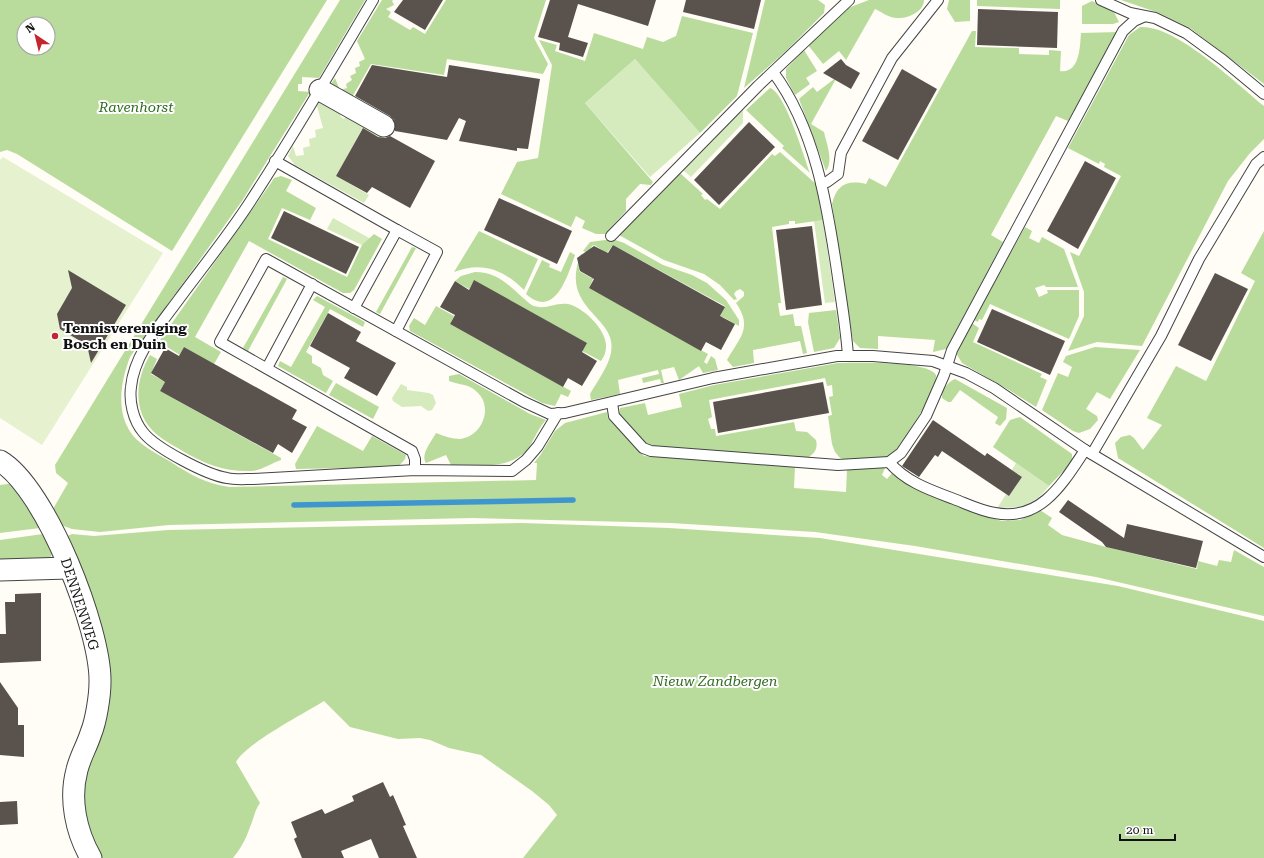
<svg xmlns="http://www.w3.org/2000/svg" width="1264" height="858" font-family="'Roboto Serif',serif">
  <rect width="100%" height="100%" fill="#fffdf5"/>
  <g fill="#d5ebbd">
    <polygon points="635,59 700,133 650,177 585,103"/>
    <polygon points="322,98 343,110 340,116 344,119 349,113 386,136 383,140 362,129 336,176 369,195 364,203 295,165 288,156 293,146 296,156 304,155 303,148 310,146 309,139 316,137 315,130 323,128 317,106"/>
    <polygon points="743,109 743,123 691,177 683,170"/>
    <polygon points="333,218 371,239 362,245 327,229"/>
    <polygon points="823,220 835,302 825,303 814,221"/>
    <polygon points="401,384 407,387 407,390 429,393 433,395 436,403 432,410 428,411 421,406 402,407 393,401 392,398"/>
    <path d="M 1016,463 L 1049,486 C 1035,504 1020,510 998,507 L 1006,494 L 1009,496 L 1022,477 L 1012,470 Z"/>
  </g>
  <g fill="#b9dc9c" fill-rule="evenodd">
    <path d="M 0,0 L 327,0 L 172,251 L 17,154 L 7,150 L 0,152 ZM 24,24 L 48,24 L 48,48 L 24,48 Z"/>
    <path d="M 340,0 L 365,0 L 319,78 L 302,77 L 302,84 L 298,84 L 298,91 L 310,92 L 242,201 L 130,357 C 119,386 114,423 142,444 C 151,451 161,456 171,462 C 189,474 207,484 229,487 L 536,480 L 537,463 L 534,463 L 541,454 L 555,431 L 565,423 L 607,412 L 608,418 L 644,456 L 795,467 L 794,488 L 846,492 L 847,469 L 883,467 L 885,468 L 882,475 L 887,479 L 892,473 L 982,515 L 1002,521 L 1020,520 L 1040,510 L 1052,518 L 1048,525 L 1062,535 L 1106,547 L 1197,569 L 1198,561 L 1217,566 L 1219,560 L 1231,562 L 1234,550 L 1264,567 L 1264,616 L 1096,577 L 915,546 L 815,532 L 671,523 L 472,518 L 169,525 L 100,532 L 72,529 L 61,525 L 53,509 L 68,483 L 56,473 L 55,465 Z"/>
    <polygon points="382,0 393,0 392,1 394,5 386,9 391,12 388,17 410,30 413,27 425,34 446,0 546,0 534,38 548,64 543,74 447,59 444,75 371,64 351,99 329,87 335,78 340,90 347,88 346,84 352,80 350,76 356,73 355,68 360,66 359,62 365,59 357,41"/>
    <polygon points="765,0 818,0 825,5 824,13 786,51 744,88"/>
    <path d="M 869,0 L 924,0 C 924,12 907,19 897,18 C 889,18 882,12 875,9 L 846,60 L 839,51 L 823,64 L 808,45 L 848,8 Z"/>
    <polygon points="949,0 970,0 970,21 955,22 947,9"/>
    <polygon points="977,0 1060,0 1060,9 977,6"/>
    <polygon points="1121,0 1264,0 1264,84 1190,28 1159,13"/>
    <polygon points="1092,1 1114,12 1119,22 1113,24 1082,24 1082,6"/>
    <polygon points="682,16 753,33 737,96 700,133 635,59 585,103 653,182 651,185 640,184 626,199 626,211 605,234 596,234 582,228 585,221 576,216 571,227 501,194 517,162 538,158 552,65 539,40 557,45 555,51 585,61 594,33 643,49 647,37 663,42 676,36"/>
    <path d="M 1140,27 C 1175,24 1237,84 1264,106 L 1264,139 L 1250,153 L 1228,181 L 1142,346 L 1097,342 L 1068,351 L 1084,316 L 1084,292 L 1070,252 L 1079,256 L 1121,176 L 1104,167 L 1105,164 L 1100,161 L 1099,164 L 1068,148 L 1129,35 Z"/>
    <path d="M 972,31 L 976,31 L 975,47 L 1019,48 L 1019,54 L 1049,55 L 1049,50 L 1061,51 L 1060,71 C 1080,74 1080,46 1081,33 L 1118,32 L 1068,121 L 1056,116 L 991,235 L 1003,242 L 946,349 L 933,352 L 935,340 L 878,336 L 878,349 L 860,348 L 853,341 L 832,204 C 837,184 847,180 866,184 L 869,178 L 886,187 Z"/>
    <polygon points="804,50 817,71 806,78 810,84 795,95 786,78 786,69"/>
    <path d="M 837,77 L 811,124 L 824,132 C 826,142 834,161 826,171 L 799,99 L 813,87 L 817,92 Z"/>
    <path d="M 770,88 C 785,92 804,157 810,173 L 782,148 L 784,146 L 746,110 Z"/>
    <path d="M 780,152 L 816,184 L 823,220 L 795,224 L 795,221 L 789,221 L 789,224 L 772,227 L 781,303 L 778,303 L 780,316 L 793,314 L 795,326 L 801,326 L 807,353 L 803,354 L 800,341 L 753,350 L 754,363 L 733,367 L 727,360 C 740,337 753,328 736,303 L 744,296 L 744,292 L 740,289 L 736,291 L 734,294 L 737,299 L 734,300 L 720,285 L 704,274 L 664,260 L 619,235 L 680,173 L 703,194 L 701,195 L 705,200 L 707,199 L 720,209 L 772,154 L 775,156 Z"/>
    <polygon points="281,176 292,180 286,191 316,208 310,220 282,208 268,239 347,277 362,245 374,234 382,239 354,290 350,293 343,293 249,241 195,337 221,352 214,364 184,347 180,355 167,347 162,351 155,347 271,183 274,178"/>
    <polygon points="1025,227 1032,231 1029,238 1039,243 1042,237 1064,249 1078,287 1046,287 1044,285 1035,288 1039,297 1048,293 1047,290 1079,290 1079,316 1069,339 990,304 982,320 979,319 978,322 974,320"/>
    <path d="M 479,231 L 538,259 L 524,290 C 504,270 482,261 454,272 Z"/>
    <polygon points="1264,231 1264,548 1118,458 1115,443 1121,437 1130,435 1134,438 1143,450 1162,425 1147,418 1176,366 1206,381 1255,281 1241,273"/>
    <polygon points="613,239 624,243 663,265 692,275 707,283 726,300 739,320 739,326 723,317 720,317 725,306 613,245 607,253 594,245 592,246 588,253 583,251 590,242"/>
    <polygon points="412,247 416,248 380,314 376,312"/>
    <path d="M 570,252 L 575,255 C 568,275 555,320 526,294 L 542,260 L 550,264 L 549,267 L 561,272 Z"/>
    <path d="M 581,254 L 586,257 L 579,271 L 591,278 L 594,277 L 589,288 L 708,354 L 704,362 L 707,364 L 711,356 L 715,359 L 718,370 L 703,373 L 699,366 L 679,380 L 674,367 L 661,370 L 664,383 L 661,383 L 660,379 L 643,383 L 642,378 L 659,374 L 658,370 L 618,380 L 620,394 L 591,400 L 590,394 C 597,382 608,367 611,353 C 619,316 558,310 581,254 Z"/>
    <path d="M 475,272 C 496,272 508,284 522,297 C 526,300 530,305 534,306 C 546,310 556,302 568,304 C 583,307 607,330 606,347 C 606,352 604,357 601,361 L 582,351 L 474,281 L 469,289 L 455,281 L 461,276 Z"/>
    <polygon points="283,277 287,279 248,351 243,348"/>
    <polygon points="317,296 365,322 363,327 330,309 306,352 312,356 312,363 321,368 323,375 333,381 326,393 278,366 280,361 291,367 325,307 313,300"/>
    <polygon points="436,306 454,316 450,324 571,391 568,397 561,394 555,406 542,403 410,331 409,326 414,318 425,325"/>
    <polygon points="836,310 840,338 834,348 814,352 808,322 809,313"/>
    <polygon points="972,323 979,328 973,342 1042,374 1040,377 1047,380 1036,407 1009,390 962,363 956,353"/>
    <polygon points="1095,347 1140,350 1110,399 1097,392 1086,409 1097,416 1098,420 1090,429 1079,433 1073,431 1042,410 1058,373 1068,377 1072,367 1063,362 1066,356"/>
    <path d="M 150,355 L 157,359 L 151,374 L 165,382 L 160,391 L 281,458 L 281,460 C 272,463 262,470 252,471 C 225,472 204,464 181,450 C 171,444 161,439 153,431 C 132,410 136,378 150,355 Z"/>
    <path d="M 838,363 C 855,363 928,360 936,375 C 938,392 904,438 894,453 L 889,457 L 846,460 L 840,458 L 835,452 L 832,444 L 828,416 L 832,415 L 829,397 L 833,396 L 832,385 L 827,386 L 825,378 L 709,400 L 712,417 L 708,419 L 711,429 L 715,429 L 716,436 L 794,422 L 796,431 L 807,432 L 816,440 C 818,448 815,454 807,458 L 652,447 L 644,443 L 619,415 L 620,408 L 645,403 L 648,415 L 682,407 L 679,394 L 714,385 Z"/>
    <path d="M 459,374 L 530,414 L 546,420 C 537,429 534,442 526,451 C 508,470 474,465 451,465 L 446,455 L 426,463 C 420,454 432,441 436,433 C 444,436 452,439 460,439 C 482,437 494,407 477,392 C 470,384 459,385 449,381 L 449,376 Z"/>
    <path d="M 955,379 L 1007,408 L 1006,419 L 1000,426 L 995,423 L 998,417 L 960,390 L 951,402 L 948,402 L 942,398 C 941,390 948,382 955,379 Z"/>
    <polygon points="336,383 379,407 373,419 329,395"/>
    <polygon points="1020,417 1072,454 1072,462 1049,486 993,447 1010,420"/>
    <polygon points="317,426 363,451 372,436 406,455 405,459 398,467 296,469 295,464"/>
    <polygon points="15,483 40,528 0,533 0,485"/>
    <path d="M 522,523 L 669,528 L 820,538 L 1118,586 L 1264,621 L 1264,858 L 523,858 L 557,815 L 549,805 L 532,791 L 481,755 L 449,748 L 430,740 L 420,738 L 398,739 L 350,727 L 324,701 C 305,713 245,744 236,762 L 260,803 C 254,811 254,819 250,827 C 246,839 241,848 233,858 L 99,858 L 92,841 L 81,797 L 88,763 L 100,729 L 65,537 L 72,534 L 94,536 L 168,530 Z"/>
    <path d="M 43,534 C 51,545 56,552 47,564 L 0,565 L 0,540 Z"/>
  </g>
  <polygon fill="#e6f2cf" points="3,157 163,253 42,445 0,418 0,160"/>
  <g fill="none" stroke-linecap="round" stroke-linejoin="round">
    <polyline stroke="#3f96cf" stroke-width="5.5" points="294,505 573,500"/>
  </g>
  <g fill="#5a524d">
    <polygon points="403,0 443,0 425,30 394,12"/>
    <polygon points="550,0 656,0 648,26 578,4 568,37 588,43 583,57 559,50 560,43 538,37"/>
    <polygon points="686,0 761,0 754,29 683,12"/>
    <polygon points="978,9 1058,12 1057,48 977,45"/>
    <polygon points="841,59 846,65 860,73 851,89 823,73"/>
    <polygon points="372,65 447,77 449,65 540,79 528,149 517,148 517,151 459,141 466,121 459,118 447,140 395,131 394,120 390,116 355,96"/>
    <polygon points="902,69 937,89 898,160 862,141"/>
    <polygon points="749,122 775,147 719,205 694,180"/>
    <polygon points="363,128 378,137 385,138 390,136 435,161 410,208 372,187 367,193 336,176"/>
    <polygon points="1085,161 1116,178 1078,249 1047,231"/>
    <polygon points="499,198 572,231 557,264 484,230"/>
    <polygon points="284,211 359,247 346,274 271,238"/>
    <polygon points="812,226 822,305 786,310 776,230"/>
    <polygon points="613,245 725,307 720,316 735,324 721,350 706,342 701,351 589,288 594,279 580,271 577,258 594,246 608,253"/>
    <polygon points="68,270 126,305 91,363 87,345 60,329 57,314 72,288"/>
    <polygon points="1215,273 1248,289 1211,361 1178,345"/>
    <polygon points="474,280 587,343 582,352 597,361 582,386 568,378 563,387 450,324 455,315 440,307 455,281 469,290"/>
    <polygon points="992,309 1065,341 1050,375 977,342"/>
    <polygon points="328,313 361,332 356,341 396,363 377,396 344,378 350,368 310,346"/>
    <polygon points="184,347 297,410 292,419 307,427 292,453 278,444 273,453 160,391 165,382 151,373 165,348 179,356"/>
    <polygon points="823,382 829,413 718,433 713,402"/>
    <polygon points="933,420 985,456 987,453 1022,477 1009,496 942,451 938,457 935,455 919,477 902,466"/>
    <polygon points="1068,500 1124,538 1127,524 1203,541 1196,568 1106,547 1102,542 1059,512"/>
    <polygon points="41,593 41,661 0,663 0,634 6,634 5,602 15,602 15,594"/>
    <polygon points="0,682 18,708 18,725 24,725 24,757 0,755"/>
    <polygon points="383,782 390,797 393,795 406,825 403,826 417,858 379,858 371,839 341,851 344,858 302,858 294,839 297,837 291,822 322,809 325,814 354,801 352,796"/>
    <polygon points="17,801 18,824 0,825 0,802"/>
  </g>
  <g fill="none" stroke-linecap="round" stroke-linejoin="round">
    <defs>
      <g id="lane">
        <path d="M 373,0 C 332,69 292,138 248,205 C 227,237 202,268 179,299 C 160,325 134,354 131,387 C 129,401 133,420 143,432 C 155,448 207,475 227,478 C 235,480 245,479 253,479 L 415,470 L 512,471 L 526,460 L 538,446 L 558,413"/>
        <polyline points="1101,0 1130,13 1155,18 1186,33 1223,60 1264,94"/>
        <path d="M 773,72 C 815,128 827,204 837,271 C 841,299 846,327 848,356"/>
        <polyline points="275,161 397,230 354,308"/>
        <polyline points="821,183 827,182 838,174 841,153 892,58 938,0"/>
        <polyline points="611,236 758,86 849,0"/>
        <polyline points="396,331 437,252 397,230"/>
        <polyline points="267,368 312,284"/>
        <polyline points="612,403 614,416 643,448 651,451 838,465 889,462 901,453 926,416 944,375 952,350 1123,31 1134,21 1143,17"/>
        <polyline points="1092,454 1161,336 1199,259 1256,164 1264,157"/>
        <path d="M 889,462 C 906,482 930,490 954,499 C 967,504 981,511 995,513 C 1041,522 1063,483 1085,450"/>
        <polyline points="415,470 415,459 412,451 220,342 266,259 524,402 550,414 565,413 713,378 837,356 873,356 933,361 966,373 994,388 1085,450 1264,557"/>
      </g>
      <g id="street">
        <polyline points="320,90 384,126"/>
        <path d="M 0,461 C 46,488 101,630 100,682 C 100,696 96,721 91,733 C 87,746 80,757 77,770 C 69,799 76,832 91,858"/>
        <polyline points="0,570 69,568"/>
      </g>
    </defs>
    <use href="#lane" stroke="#444" stroke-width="12"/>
    <use href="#street" stroke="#444" stroke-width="23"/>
    <use href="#lane" stroke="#fff" stroke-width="10"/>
    <use href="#street" stroke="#fff" stroke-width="21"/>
  </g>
  <circle fill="#c4262e" stroke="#fff" stroke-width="1.5" cx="55" cy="336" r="4"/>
  <g text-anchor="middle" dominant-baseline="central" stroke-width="4" stroke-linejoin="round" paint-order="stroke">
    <g font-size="14" font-style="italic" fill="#2f6b1f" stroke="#fff">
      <text x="136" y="107">Ravenhorst</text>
      <text x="715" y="681">Nieuw Zandbergen</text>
    </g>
    <g font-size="14" font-weight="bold" fill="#111" stroke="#fff" text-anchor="start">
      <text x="63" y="328">Tennisvereniging<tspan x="63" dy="16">Bosch en Duin</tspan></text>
    </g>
    <g font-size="14" fill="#111" stroke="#fff">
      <text transform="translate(80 604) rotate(72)">DENNENWEG</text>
    </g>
  </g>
  <g transform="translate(36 36) rotate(325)"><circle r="19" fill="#ffffff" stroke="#a0a0a0"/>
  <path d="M0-3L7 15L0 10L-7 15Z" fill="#c4262e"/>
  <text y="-6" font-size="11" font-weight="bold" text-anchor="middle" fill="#111111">N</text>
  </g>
  <path d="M1120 834v6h55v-6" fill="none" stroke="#111111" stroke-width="2"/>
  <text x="1126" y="834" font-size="12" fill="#111111" stroke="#ffffff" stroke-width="3" paint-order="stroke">20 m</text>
</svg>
